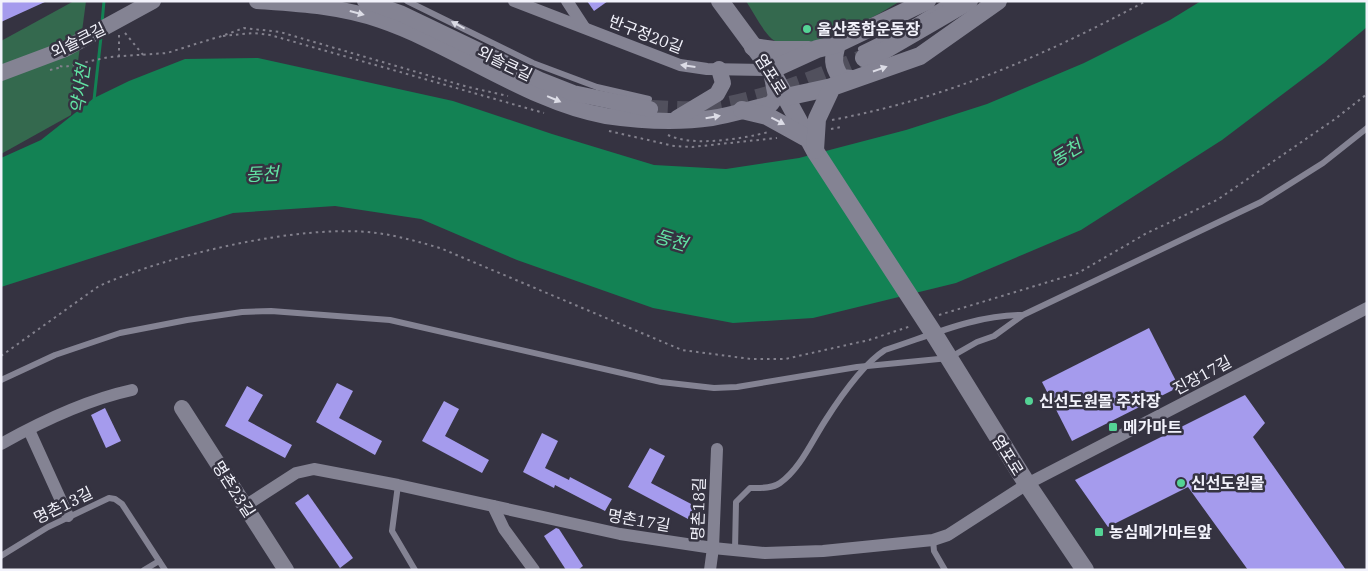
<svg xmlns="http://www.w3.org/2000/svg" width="1368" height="571" font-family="'IBM Plex Serif','Noto Sans KR',serif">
  <rect width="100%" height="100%" fill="#353341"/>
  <g fill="#34694e">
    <polygon points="74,1 86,1 71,115 1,154 1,41"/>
    <path d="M 746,1 L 900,1 C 878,16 797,60 772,39 C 762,30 754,13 746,1 Z"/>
  </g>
  <polygon fill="#138254" points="1201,1 1367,1 1367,27 1324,63 1222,140 1081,230 956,283 813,318 733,323 653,308 517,260 421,219 335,206 233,213 1,287 1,158 41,140 94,98 129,81 185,59 258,58 453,101 552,134 654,165 726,169 799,158 906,130 987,104 1084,63 1170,20"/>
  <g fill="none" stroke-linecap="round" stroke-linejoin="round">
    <g stroke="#138254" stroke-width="3">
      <polyline points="102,23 104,1"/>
      <polyline points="94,100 101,37"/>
    </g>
  </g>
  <g fill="#a59bed">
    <polygon points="1,1 47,1 1,22"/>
    <polygon points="587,1 608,1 594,11"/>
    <polygon points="1149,328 1179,387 1072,441 1042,382"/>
    <polygon points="337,383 353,391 339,418 382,441 375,455 316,422"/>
    <polygon points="247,386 263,395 248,421 292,445 285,458 225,426"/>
    <polygon points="1245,395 1265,423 1253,437 1346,570 1248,570 1188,487 1108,527 1075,480"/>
    <polygon points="444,401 459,409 445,436 489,460 482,473 422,441"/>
    <polygon points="105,408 121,441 106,448 91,415"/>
    <polygon points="542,433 558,441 545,468 569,480 570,477 612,499 605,511 555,485 554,488 523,472"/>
    <polygon points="650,448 665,456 651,483 695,506 688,519 628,487"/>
    <polygon points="308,494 353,558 340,568 295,503"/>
    <polygon points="556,528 559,529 583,566 578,570 566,570 544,536"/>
  </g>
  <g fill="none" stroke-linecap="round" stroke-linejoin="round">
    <path stroke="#51505d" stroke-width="18" stroke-dasharray="18 9" stroke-linecap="butt" d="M 650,109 C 668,109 689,112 707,109 C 762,101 813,80 864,58"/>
    <g stroke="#83818d" stroke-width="2" stroke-dasharray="2.5 4" stroke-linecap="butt">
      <polyline points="125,33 144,56"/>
      <polyline points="223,36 253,33 270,35 544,113"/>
      <polyline points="219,37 244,28 280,32 468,87 508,96"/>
      <polyline points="119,57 119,34"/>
      <polyline points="60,66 64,67 109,57 167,53 218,37"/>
      <polyline points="50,70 62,67"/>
      <path d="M 832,120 C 947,98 1044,56 1146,1"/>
      <polyline points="831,129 841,127"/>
      <polyline points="609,131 674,146 692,147 777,138"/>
      <path d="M 668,135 C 693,147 741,139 769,132"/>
      <polyline points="939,315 1078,273 1147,233 1217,200 1335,119 1367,94"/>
      <path d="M 1,356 L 99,286 C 168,255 302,223 377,233 C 399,236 419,242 440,248 L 682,350 L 751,359 L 785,359 L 869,340 L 911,326"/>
    </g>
    <g stroke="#848393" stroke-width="6">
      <polyline points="407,1 533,63 597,87 649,99"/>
      <polyline points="861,49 904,28 948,1"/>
      <polyline points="1,380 55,355 120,333 187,320 242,312 271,311 390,320 661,382 714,388 737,387 857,367 949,358 977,342 994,336 1023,315 1261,202 1323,163 1367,128"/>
      <polyline points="398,485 392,531 415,570"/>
      <polyline points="933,540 934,551 945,570"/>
      <path d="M 735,550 L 736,502 L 750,488 C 759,488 772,489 780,483 C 800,469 812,441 825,421 C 839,399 863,364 885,350 C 929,336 975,315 1021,315"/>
      <polyline points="1,556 48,527 109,498 115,499 122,504 165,570"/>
      <polyline points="144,570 159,561"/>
    </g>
    <g stroke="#848393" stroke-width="12">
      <polyline points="514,1 680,65 707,69 771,70"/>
      <polyline points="567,1 584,27"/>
      <polyline points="29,430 68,516"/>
      <path d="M 1,444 C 42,421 86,400 132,390"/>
      <polyline points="245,506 296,473 314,469 398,485 620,534 713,548 765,553 823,551 933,540 948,535 1027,484 1367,308"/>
      <polyline points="493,506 504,529 534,570"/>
      <polyline points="710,570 713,548 717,449"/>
    </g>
    <g stroke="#848393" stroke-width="16">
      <path d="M 257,1 C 299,4 339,6 380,20 C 454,45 530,103 606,116 C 640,121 678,123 712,118 C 732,115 752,108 771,104 L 776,97 L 772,77"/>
      <polyline points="365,1 400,13 540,80 573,93 650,109"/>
      <polyline points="1,73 65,49 153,1"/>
      <polyline points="677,118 717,94 723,83 719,69"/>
      <polyline points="182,408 286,570"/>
    </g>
    <g stroke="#848393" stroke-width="18">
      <polyline points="720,1 771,70 815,151 936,337 1027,484 1085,570"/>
      <path d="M 837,44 C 833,58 832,65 841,78 L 852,79"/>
      <polyline points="753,47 774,50 809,50"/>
      <polyline points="864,58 883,51 969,1"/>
      <polyline points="771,70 817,49 837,44 927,1"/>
      <polyline points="786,97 832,87"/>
      <polyline points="742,110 767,116 805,137"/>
      <polyline points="815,150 817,119 832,87 920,56 998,1"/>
    </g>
  </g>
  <defs><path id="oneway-solid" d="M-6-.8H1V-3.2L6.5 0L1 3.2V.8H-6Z" transform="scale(1.25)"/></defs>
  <g fill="#dcdce6">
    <use href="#oneway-solid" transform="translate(357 13) rotate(15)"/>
    <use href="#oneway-solid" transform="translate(458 25) rotate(-152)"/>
    <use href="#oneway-solid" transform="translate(688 66) rotate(-172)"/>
    <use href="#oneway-solid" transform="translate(880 69) rotate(-19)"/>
    <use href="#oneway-solid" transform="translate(554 99) rotate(23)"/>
    <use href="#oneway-solid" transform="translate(713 117) rotate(-10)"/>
    <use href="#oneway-solid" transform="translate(778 121) rotate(27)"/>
  </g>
  <g fill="#54d395" stroke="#353341" stroke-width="2">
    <circle cx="807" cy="29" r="5"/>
    <circle cx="1029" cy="401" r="5"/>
    <rect x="1108" y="422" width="10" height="10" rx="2.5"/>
    <circle cx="1181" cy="483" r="5"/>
    <rect x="1094" y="527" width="10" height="10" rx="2.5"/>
  </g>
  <g text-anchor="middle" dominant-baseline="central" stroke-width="5" stroke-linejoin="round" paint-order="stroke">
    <g font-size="16" font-weight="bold" fill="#f2f2fb" stroke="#353341" text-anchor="start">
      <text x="817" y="29">울산종합운동장</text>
      <text x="1039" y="401">신선도원몰 주차장</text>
      <text x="1123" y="427">메가마트</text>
      <text x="1191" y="483">신선도원몰</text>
      <text x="1109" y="532">농심메가마트앞</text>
    </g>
    <g font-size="16" fill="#f2f2fb" stroke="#353341">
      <text transform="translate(646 34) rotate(21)">반구정20길</text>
      <text transform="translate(78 40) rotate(-26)">외솔큰길</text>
      <text transform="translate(505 63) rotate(26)">외솔큰길</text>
      <text transform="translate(771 74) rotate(58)">염포로</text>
      <text transform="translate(1202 375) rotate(-28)">진장17길</text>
      <text transform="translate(1008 455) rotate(58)">염포로</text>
      <text transform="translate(234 489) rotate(57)">명촌23길</text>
      <text transform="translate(63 505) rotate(-26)">명촌13길</text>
      <text transform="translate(698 509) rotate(-88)">명촌18길</text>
      <text transform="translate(639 520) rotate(10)">명촌17길</text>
    </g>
    <g font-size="18" font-style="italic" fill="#62e4a4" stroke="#353341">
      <text transform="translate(80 89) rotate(-82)">약사천</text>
      <text transform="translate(1066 153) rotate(-31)">동천</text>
      <text transform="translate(262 174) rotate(-2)">동천</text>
      <text transform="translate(671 240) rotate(17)">동천</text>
    </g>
  </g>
  <rect width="1368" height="571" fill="none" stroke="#f2f2fb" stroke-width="5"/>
</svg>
